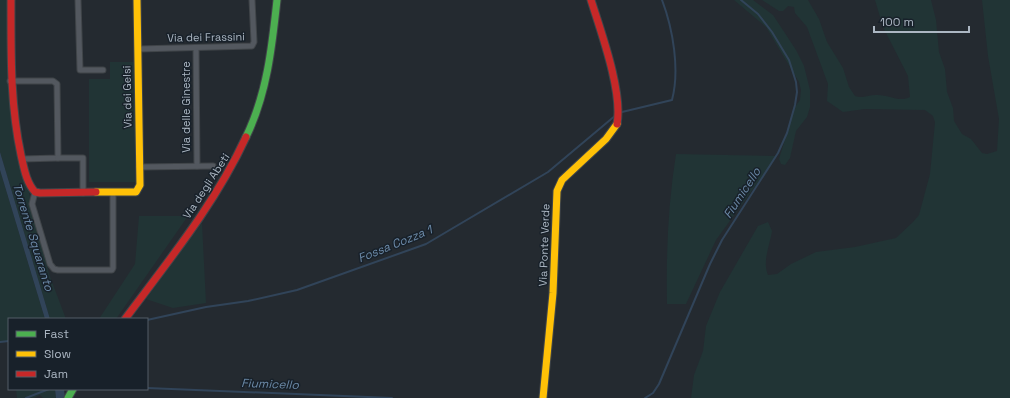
<svg xmlns="http://www.w3.org/2000/svg" width="1010" height="398" font-family="'Space Grotesk',sans-serif">
  <rect width="100%" height="100%" fill="#242a30"/>
  <g fill="#213435">
    <polygon points="0,0 8,0 12,124 49,274 66,319 50,319 0,152"/>
    <polygon points="734,0 753,0 773,15 796,50 804,66 810,90 810,107 807,117 796,131 790,158 785,165 781,164 779,159 795,107 800,100 801,90 799,82 766,27"/>
    <path d="M 762,0 L 808,0 L 819,19 L 827,42 L 843,68 L 849,87 L 855,96 C 863,99 868,95 876,95 C 888,94 899,103 910,97 L 908,76 L 883,27 L 875,0 L 931,0 L 936,20 L 939,52 L 945,69 L 947,92 L 953,108 L 954,121 L 962,134 L 971,139 L 982,153 L 987,154 L 997,151 L 999,119 L 988,56 L 982,0 L 1010,0 L 1010,398 L 691,398 L 694,375 L 703,351 L 706,326 L 720,292 L 758,226 L 768,222 L 772,231 C 770,245 762,261 768,275 L 777,274 L 791,264 L 816,252 L 855,247 L 896,238 L 913,222 L 919,215 L 930,174 L 935,122 L 933,116 L 925,110 L 865,109 L 843,112 L 827,101 L 828,84 L 807,27 L 795,13 L 794,7 L 788,6 L 783,11 L 779,11 Z"/>
    <polygon points="110,62 135,62 135,182 89,182 89,79 110,79"/>
    <path d="M 676,154 L 777,156 L 716,240 L 686,304 L 667,304 C 666,254 668,204 676,154 Z"/>
    <polygon points="0,170 45,319 9,319 9,341 0,342"/>
    <polygon points="139,216 188,216 116,319 99,319 135,264"/>
    <polygon points="202,223 206,303 173,308 146,299"/>
    <polygon points="16,389 55,389 56,398 43,398 40,395 34,398 17,398"/>
  </g>
  <g fill="#314459">
    <polygon points="0,152 50,319 45,319 0,170"/>
    <polygon points="55,389 64,389 65,398 56,398"/>
  </g>
  <g fill="none" stroke-linecap="round" stroke-linejoin="round">
    <g stroke="#314459" stroke-width="2">
      <path d="M 622,112 L 672,100 C 680,70 673,29 662,0"/>
      <polyline points="147,320 206,307 248,301 297,290 426,244 548,172 616,115"/>
      <polyline points="0,342 9,341"/>
      <polyline points="147,388 392,398"/>
      <polyline points="26,398 49,389"/>
      <polyline points="645,398 653,393 659,384 710,264 722,240 778,153 787,133 795,105 797,92 796,82 789,60 772,32 758,14 741,0"/>
    </g>
    <defs>
      <g id="street">
        <polyline points="78,0 80,70 103,70"/>
        <polyline points="196,48 197,166"/>
        <polyline points="138,49 252,46 254,42 252,0"/>
        <polyline points="10,81 53,81 57,84 58,158 22,159"/>
        <polyline points="58,158 83,158 83,193"/>
        <polyline points="139,167 213,166"/>
        <polyline points="35,192 32,204 50,264 54,269 58,270 112,270 113,268 113,193"/>
      </g>
      <g id="fast">
        <path d="M 246,137 C 267,94 272,47 277,0"/>
        <polyline points="68,398 73,389"/>
      </g>
      <g id="slow">
        <polyline points="96,192 136,192 140,185 137,0"/>
        <polyline points="543,398 553,293 557,191 562,180 606,139 617,124"/>
      </g>
      <g id="jam">
        <path d="M 11,0 C 11,52 10,104 21,155 C 24,168 26,182 35,192 L 40,193 L 96,192"/>
        <path d="M 591,0 C 601,32 623,92 617,124"/>
        <path d="M 125,319 C 169,260 215,204 246,137"/>
      </g>
    </defs>
    <use href="#street" stroke="#404549" stroke-width="7"/>
    <use href="#fast" stroke="#404549" stroke-width="9"/>
    <use href="#slow" stroke="#404549" stroke-width="9"/>
    <use href="#jam" stroke="#404549" stroke-width="9"/>
    <use href="#street" stroke="#53585f" stroke-width="5"/>
    <use href="#fast" stroke="#4caf50" stroke-width="7"/>
    <use href="#slow" stroke="#ffc107" stroke-width="7"/>
    <use href="#jam" stroke="#c62828" stroke-width="7"/>
  </g>
  <g text-anchor="middle" dominant-baseline="central" stroke-width="3" stroke-linejoin="round" paint-order="stroke">
    <g font-size="11" fill="#acb7c3" stroke="#18212a">
      <text transform="translate(206 37) rotate(-1)">Via dei Frassini</text>
      <text transform="translate(127 97) rotate(-91)">Via dei Gelsi</text>
      <text transform="translate(186 107) rotate(-90)">Via delle Ginestre</text>
      <text transform="translate(206 186) rotate(-57)">Via degli Abeti</text>
      <text transform="translate(544 245) rotate(-88)">Via Ponte Verde</text>
    </g>
    <g font-size="12" font-style="italic" fill="#6c8aa8" stroke="#18212a">
      <text transform="translate(742 193) rotate(-57)">Fiumicello</text>
      <text transform="translate(33 237) rotate(73)">Torrente Squaranto</text>
      <text transform="translate(395 244) rotate(-22)">Fossa Cozza 1</text>
      <text transform="translate(270 384) rotate(2)">Fiumicello</text>
    </g>
  </g>
  <rect x="8" y="318" width="140" height="72" fill="#18212a" stroke="#535d67"/>
  <rect x="16" y="331" width="20" height="6" fill="#4caf50" stroke="#535d67"/>
  <text x="44" y="338" font-size="12" fill="#acb7c3">Fast</text>
  <rect x="16" y="351" width="20" height="6" fill="#ffc107" stroke="#535d67"/>
  <text x="44" y="358" font-size="12" fill="#acb7c3">Slow</text>
  <rect x="16" y="371" width="20" height="6" fill="#c62828" stroke="#535d67"/>
  <text x="44" y="378" font-size="12" fill="#acb7c3">Jam</text>
  <path d="M874 26v6h95v-6" fill="none" stroke="#acb7c3" stroke-width="2"/>
  <text x="880" y="26" font-size="12" fill="#acb7c3" stroke="#18212a" stroke-width="3" paint-order="stroke">100 m</text>
</svg>
